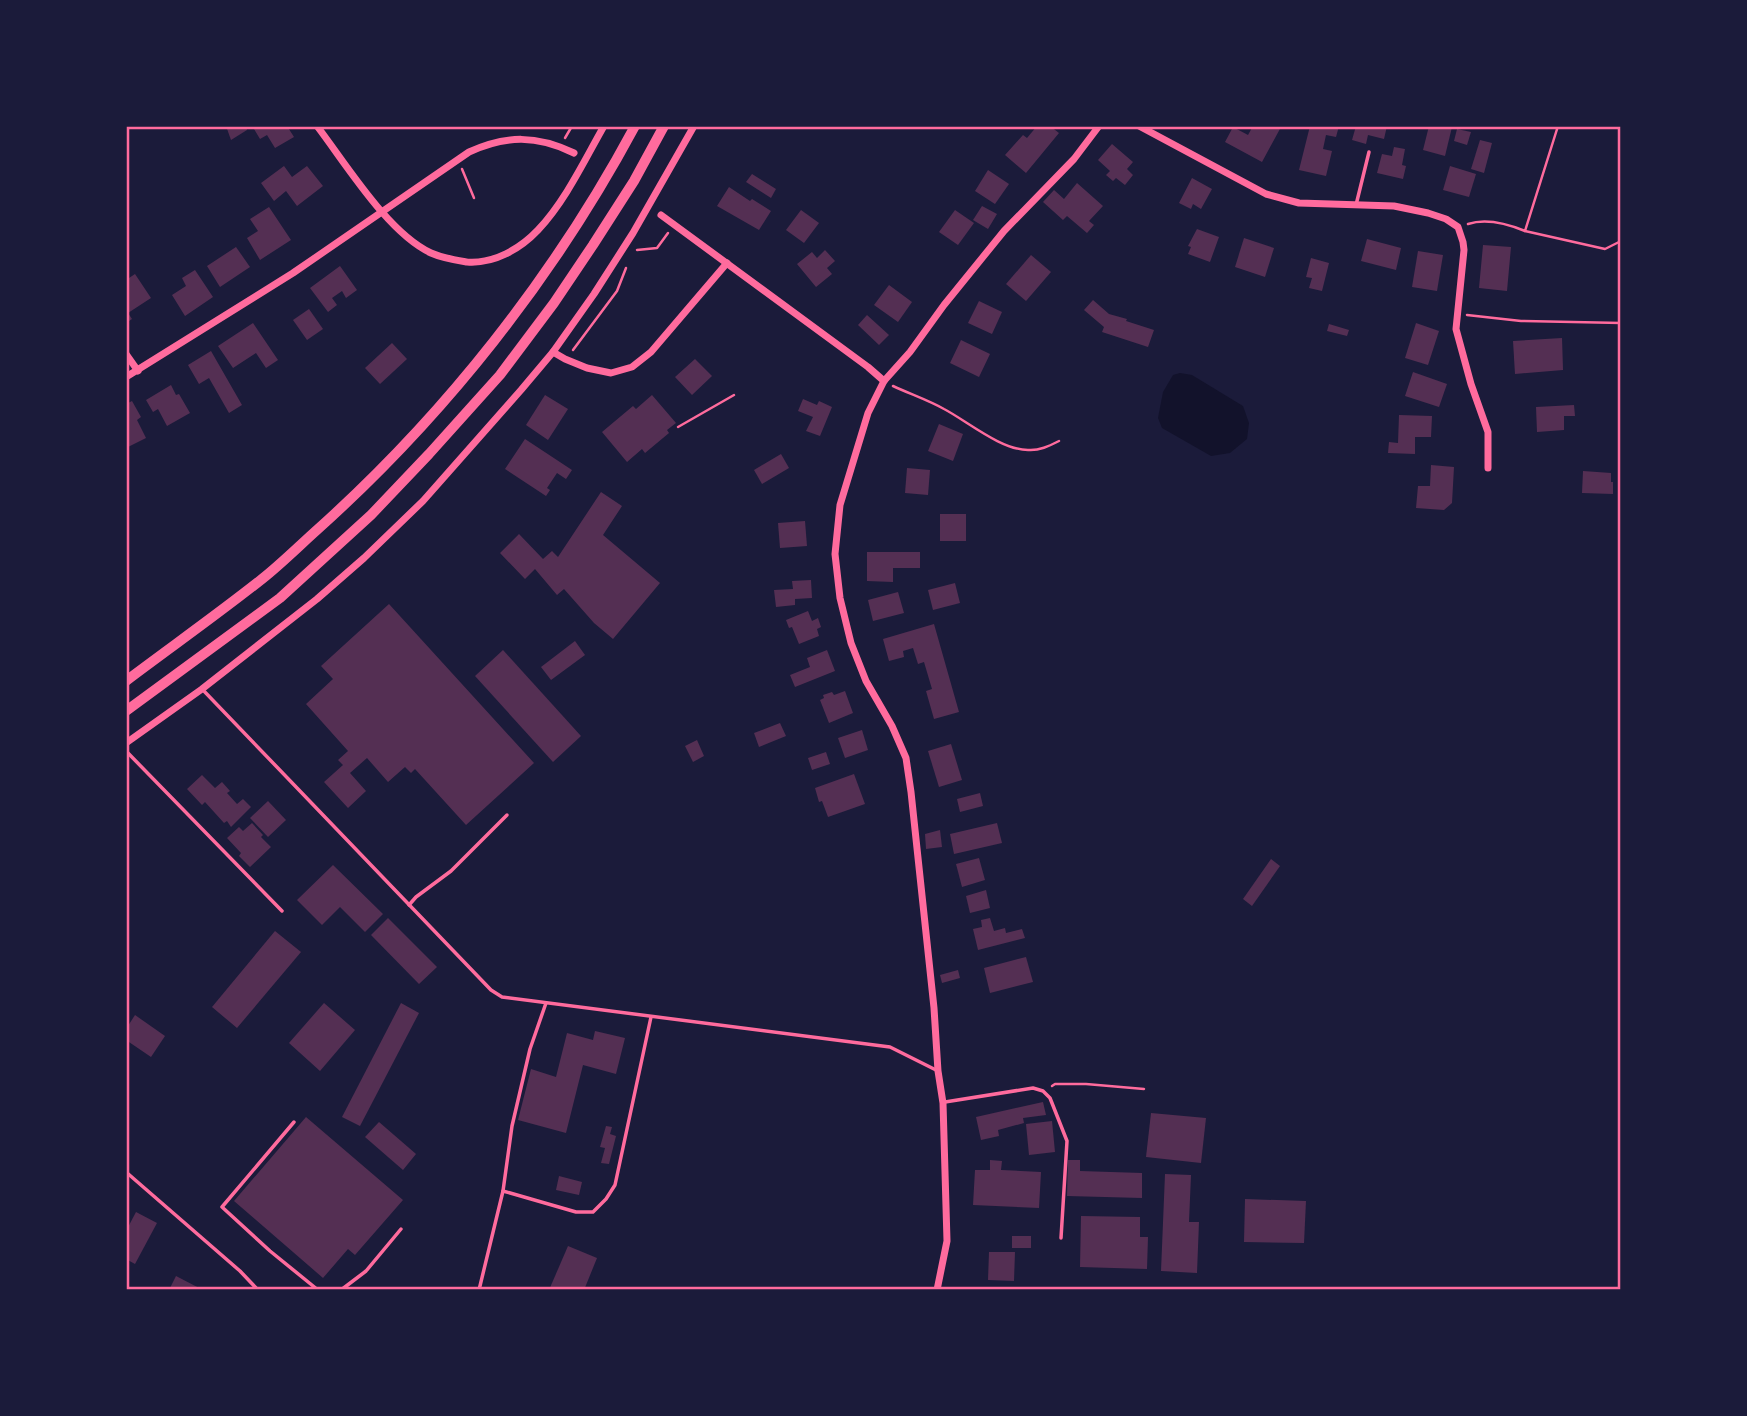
<svg xmlns="http://www.w3.org/2000/svg" width="1747" height="1416" font-family="'Open Sans',sans-serif">
  <rect width="100%" height="100%" fill="#1b1b3a"/>
  <polygon fill="#12122b" points="1180,373 1192,375 1243,406 1249,423 1247,439 1230,453 1211,456 1162,428 1158,418 1163,392 1173,375"/>
  <g fill="#542f53">
    <polygon points="226,126 246,126 247,130 231,140"/>
    <polygon points="260,126 287,126 294,137 275,148 267,135 260,139 254,129"/>
    <polygon points="1037,126 1050,126 1059,133 1026,173 1005,155 1023,135 1027,138"/>
    <polygon points="1253,126 1281,127 1262,162 1225,142 1233,127 1248,135"/>
    <polygon points="1310,126 1339,126 1336,137 1326,135 1323,149 1332,151 1326,176 1299,170"/>
    <polygon points="1356,126 1387,126 1384,139 1368,135 1366,144 1352,140"/>
    <polygon points="1429,126 1452,127 1445,156 1423,150"/>
    <polygon points="1457,129 1471,132 1467,145 1454,141"/>
    <polygon points="1480,140 1492,143 1484,173 1471,169"/>
    <polygon points="1112,144 1133,162 1127,169 1133,175 1125,185 1116,178 1113,181 1106,175 1110,171 1098,160"/>
    <polygon points="1394,147 1405,149 1402,165 1406,166 1403,179 1377,173 1382,154 1392,156"/>
    <polygon points="284,166 292,177 307,166 323,186 297,206 286,191 274,201 261,183"/>
    <polygon points="1450,166 1476,174 1469,197 1443,190"/>
    <polygon points="988,170 1009,184 995,204 975,191"/>
    <polygon points="752,174 776,189 771,198 746,182"/>
    <polygon points="1192,178 1212,189 1201,209 1193,204 1191,209 1179,203"/>
    <polygon points="1077,183 1103,206 1089,221 1094,225 1087,233 1067,216 1063,220 1043,202 1054,190 1064,199"/>
    <polygon points="729,187 750,201 752,199 771,211 759,230 717,206"/>
    <polygon points="982,206 997,214 988,229 973,220"/>
    <polygon points="269,207 291,240 260,260 247,238 258,231 250,219"/>
    <polygon points="801,210 819,223 804,243 786,230"/>
    <polygon points="955,210 974,223 958,245 939,232"/>
    <polygon points="1197,229 1219,237 1210,262 1188,254 1191,247 1188,246"/>
    <polygon points="1244,238 1274,248 1265,277 1235,267"/>
    <polygon points="1367,239 1401,248 1396,270 1361,261"/>
    <polygon points="1483,245 1511,247 1507,291 1479,288"/>
    <polygon points="236,247 250,267 220,287 207,266"/>
    <polygon points="825,250 835,261 827,268 832,274 816,287 797,264 812,252 817,258"/>
    <polygon points="1418,251 1443,255 1437,291 1412,287"/>
    <polygon points="1031,255 1051,272 1026,301 1006,284"/>
    <polygon points="1311,258 1329,263 1322,291 1309,288 1312,278 1306,277"/>
    <polygon points="340,266 357,290 346,298 342,291 332,298 337,305 328,312 310,288"/>
    <polygon points="195,270 213,297 185,316 172,295 186,286 182,278"/>
    <polygon points="135,274 151,298 128,313 132,319 126,323 126,280"/>
    <polygon points="889,285 912,302 898,322 874,305"/>
    <polygon points="1093,300 1109,314 1127,319 1126,321 1154,330 1148,347 1102,332 1104,327 1084,310"/>
    <polygon points="979,301 1002,312 992,334 968,323"/>
    <polygon points="309,309 323,329 307,340 293,320"/>
    <polygon points="867,315 889,335 879,345 858,325"/>
    <polygon points="253,323 278,360 266,368 256,353 233,368 218,346"/>
    <polygon points="1416,323 1439,331 1428,365 1405,358"/>
    <polygon points="1329,324 1349,330 1347,336 1327,331"/>
    <polygon points="1562,338 1563,370 1515,374 1513,341"/>
    <polygon points="961,340 990,354 979,377 950,363"/>
    <polygon points="392,343 407,359 380,384 365,368"/>
    <polygon points="211,351 242,405 229,413 209,378 199,384 188,365"/>
    <polygon points="695,359 712,376 692,395 675,377"/>
    <polygon points="1413,372 1447,384 1439,407 1405,396"/>
    <polygon points="171,385 176,395 179,394 190,413 167,426 158,409 153,412 146,400"/>
    <polygon points="545,395 568,409 548,440 526,425"/>
    <polygon points="652,395 676,423 667,430 669,433 645,453 642,449 627,462 602,432 633,406 636,409"/>
    <polygon points="803,399 817,405 819,401 832,407 820,436 806,431 813,417 798,411"/>
    <polygon points="132,401 141,417 137,420 146,438 126,448 126,404"/>
    <polygon points="1574,405 1575,416 1564,416 1564,430 1537,432 1536,407"/>
    <polygon points="1399,415 1432,416 1431,437 1415,437 1415,454 1388,453 1389,442 1398,443"/>
    <polygon points="939,424 963,434 953,461 928,451"/>
    <polygon points="525,439 572,470 566,479 557,473 547,488 550,490 546,496 505,469"/>
    <polygon points="781,454 789,468 762,484 754,470"/>
    <polygon points="1431,465 1454,467 1452,503 1444,510 1416,508 1418,486 1430,486"/>
    <polygon points="907,468 930,470 928,495 905,493"/>
    <polygon points="1583,471 1611,473 1611,482 1613,482 1613,494 1582,493"/>
    <polygon points="601,492 622,506 603,535 660,583 613,639 594,623 564,589 557,595 535,569 525,579 500,553 519,534 543,559 552,551 558,557"/>
    <rect x="940" y="514" width="26" height="27"/>
    <polygon points="805,521 807,546 780,548 778,523"/>
    <polygon points="867,552 920,552 920,568 893,568 893,582 867,581"/>
    <polygon points="811,580 812,598 795,599 795,605 776,607 774,590 793,589 792,581"/>
    <polygon points="955,583 960,603 933,610 928,590"/>
    <polygon points="898,592 904,613 873,621 868,600"/>
    <polygon points="389,604 534,763 466,825 415,769 411,773 405,767 388,782 367,758 350,773 366,791 348,808 324,782 343,765 338,760 348,751 306,704 333,679 321,666"/>
    <polygon points="808,611 812,621 818,618 821,627 817,629 819,636 799,644 792,627 789,628 786,620"/>
    <polygon points="934,624 959,712 934,719 926,691 932,689 924,662 918,664 913,648 903,651 904,657 889,661 883,639"/>
    <polygon points="575,641 585,655 551,680 541,667"/>
    <polygon points="503,650 581,736 553,762 475,676"/>
    <polygon points="827,650 835,671 795,687 790,675 810,667 807,658"/>
    <polygon points="845,691 853,713 829,723 820,700 824,698 823,695 832,692 834,695"/>
    <polygon points="780,723 786,736 759,747 754,733"/>
    <polygon points="862,730 868,750 845,758 838,738"/>
    <polygon points="697,740 704,756 693,762 685,746"/>
    <polygon points="951,744 962,780 939,787 928,751"/>
    <polygon points="826,752 830,764 812,770 808,758"/>
    <polygon points="854,774 865,804 828,817 822,801 819,802 815,788"/>
    <polygon points="202,775 215,788 222,782 230,791 227,793 237,804 243,799 251,807 231,827 227,821 224,823 205,802 202,805 187,789"/>
    <polygon points="980,793 983,806 960,812 957,799"/>
    <polygon points="268,801 286,820 268,837 250,818"/>
    <polygon points="252,823 263,835 261,837 271,847 250,867 239,856 241,853 227,838 239,827 243,831"/>
    <polygon points="997,823 1002,843 954,854 950,834"/>
    <polygon points="940,830 942,847 926,849 925,834"/>
    <polygon points="979,858 985,880 962,887 956,864"/>
    <polygon points="1271,859 1280,866 1252,906 1243,899"/>
    <polygon points="333,865 383,914 365,932 340,907 322,925 297,900"/>
    <polygon points="986,890 990,908 970,913 966,896"/>
    <polygon points="388,918 437,967 419,984 371,935"/>
    <polygon points="990,918 994,931 1005,928 1006,933 1022,929 1025,938 978,950 973,929 982,927 981,920"/>
    <polygon points="275,931 301,952 237,1028 212,1007"/>
    <polygon points="1026,957 1033,982 990,993 984,968"/>
    <polygon points="958,970 960,978 942,983 940,975"/>
    <polygon points="324,1003 355,1030 320,1071 289,1043"/>
    <polygon points="401,1003 419,1013 360,1126 342,1117"/>
    <polygon points="135,1015 165,1036 151,1057 126,1040 126,1029"/>
    <polygon points="595,1031 625,1038 616,1074 583,1065 566,1133 518,1120 531,1069 556,1077 567,1033 593,1040"/>
    <polygon points="1043,1102 1046,1115 1023,1118 1024,1123 998,1130 999,1136 981,1140 976,1117"/>
    <polygon points="1151,1113 1206,1118 1201,1163 1146,1157"/>
    <polygon points="306,1117 403,1200 355,1255 348,1249 323,1278 234,1201"/>
    <polygon points="1052,1121 1055,1152 1029,1155 1026,1124"/>
    <polygon points="379,1122 416,1154 403,1170 365,1137"/>
    <polygon points="606,1126 612,1127 610,1134 616,1136 609,1164 601,1163 605,1148 600,1147"/>
    <polygon points="990,1160 1002,1161 1001,1170 1041,1172 1039,1208 973,1205 975,1170 990,1170"/>
    <polygon points="1068,1160 1080,1160 1080,1171 1142,1173 1142,1198 1067,1196"/>
    <polygon points="1165,1174 1191,1175 1189,1222 1199,1222 1197,1273 1161,1271"/>
    <polygon points="559,1176 582,1182 579,1195 556,1190"/>
    <polygon points="1245,1199 1306,1201 1304,1243 1244,1242"/>
    <polygon points="136,1212 157,1223 135,1264 126,1259 126,1231"/>
    <polygon points="1081,1216 1140,1217 1140,1237 1148,1237 1147,1269 1080,1267"/>
    <rect x="1012" y="1236" width="19" height="12"/>
    <polygon points="568,1246 597,1258 584,1290 549,1290"/>
    <polygon points="989,1252 1015,1252 1014,1281 988,1280"/>
    <polygon points="176,1276 203,1290 169,1290"/>
  </g>
  <g fill="none" stroke-linecap="round" stroke-linejoin="round">
    <g stroke="#ff6b9d" stroke-width="2.5">
      <polyline points="565,138 572,126"/>
      <polyline points="462,169 474,198"/>
      <path d="M 1468,224 C 1486,218 1508,224 1525,231 L 1558,126"/>
      <polyline points="1525,231 1605,249 1621,241"/>
      <polyline points="637,250 657,248 668,233"/>
      <polyline points="1467,315 1521,321 1621,323"/>
      <polyline points="573,350 617,291 626,268"/>
      <path d="M 893,386 C 910,394 928,400 944,409 C 967,421 1001,450 1028,450 C 1039,451 1049,446 1059,441"/>
      <polyline points="678,427 734,395"/>
      <polyline points="1052,1086 1055,1084 1086,1084 1144,1089"/>
    </g>
    <g stroke="#ff6b9d" stroke-width="3.5">
      <polyline points="1356,205 1369,152"/>
      <polyline points="202,689 491,990 502,997 890,1047 936,1070"/>
      <polyline points="126,751 282,911"/>
      <polyline points="409,905 416,897 451,871 507,815"/>
      <polyline points="945,1102 1033,1088 1043,1091 1050,1098 1067,1141 1061,1238"/>
      <polyline points="294,1122 222,1207 270,1251 318,1290"/>
      <polyline points="126,1172 240,1271 258,1290"/>
      <polyline points="503,1191 512,1126 530,1049 546,1003"/>
      <polyline points="341,1290 366,1271 401,1229"/>
      <polyline points="479,1290 503,1191 576,1212 593,1212 606,1199 615,1185 651,1017"/>
    </g>
    <g stroke="#ff6b9d" stroke-width="7">
      <path d="M 317,126 C 346,164 388,233 431,253 C 442,258 455,260 467,262 C 494,264 520,249 538,230 C 566,200 584,161 604,126"/>
      <polyline points="1139,126 1266,194 1299,203 1394,206 1428,213 1446,219 1458,227 1463,242 1464,250 1456,329 1471,384 1488,432 1488,468"/>
      <polyline points="661,215 868,367 884,381"/>
      <polyline points="553,352 565,359 587,368 611,373 632,367 651,352 727,263"/>
      <polyline points="126,354 138,371"/>
      <path d="M 126,377 L 293,273 L 469,152 C 506,135 537,135 574,153"/>
      <polyline points="126,743 202,689 317,599 364,558 423,501 521,390 553,352 594,294 633,233 694,126"/>
      <polyline points="937,1290 947,1241 943,1103 938,1071 934,1008 911,792 906,758 892,726 866,681 851,643 840,598 835,554 840,505 868,413 884,381 910,352 944,305 1004,231 1074,159 1099,126"/>
    </g>
    <g stroke="#ff6b9d" stroke-width="10">
      <path d="M 126,681 C 171,647 218,614 262,579 C 281,564 299,546 318,529 C 445,415 554,277 635,126"/>
      <polyline points="126,711 280,598 371,515 429,454 500,375 554,303 593,245 634,181 664,126"/>
    </g>
  </g>
  <rect width="1747" height="1416" fill="none" stroke="#1b1b3a" stroke-width="256"/>
  <rect x="128" y="128" width="1491" height="1160" fill="none" stroke="#ff6b9d" stroke-width="2.5"/>
</svg>
